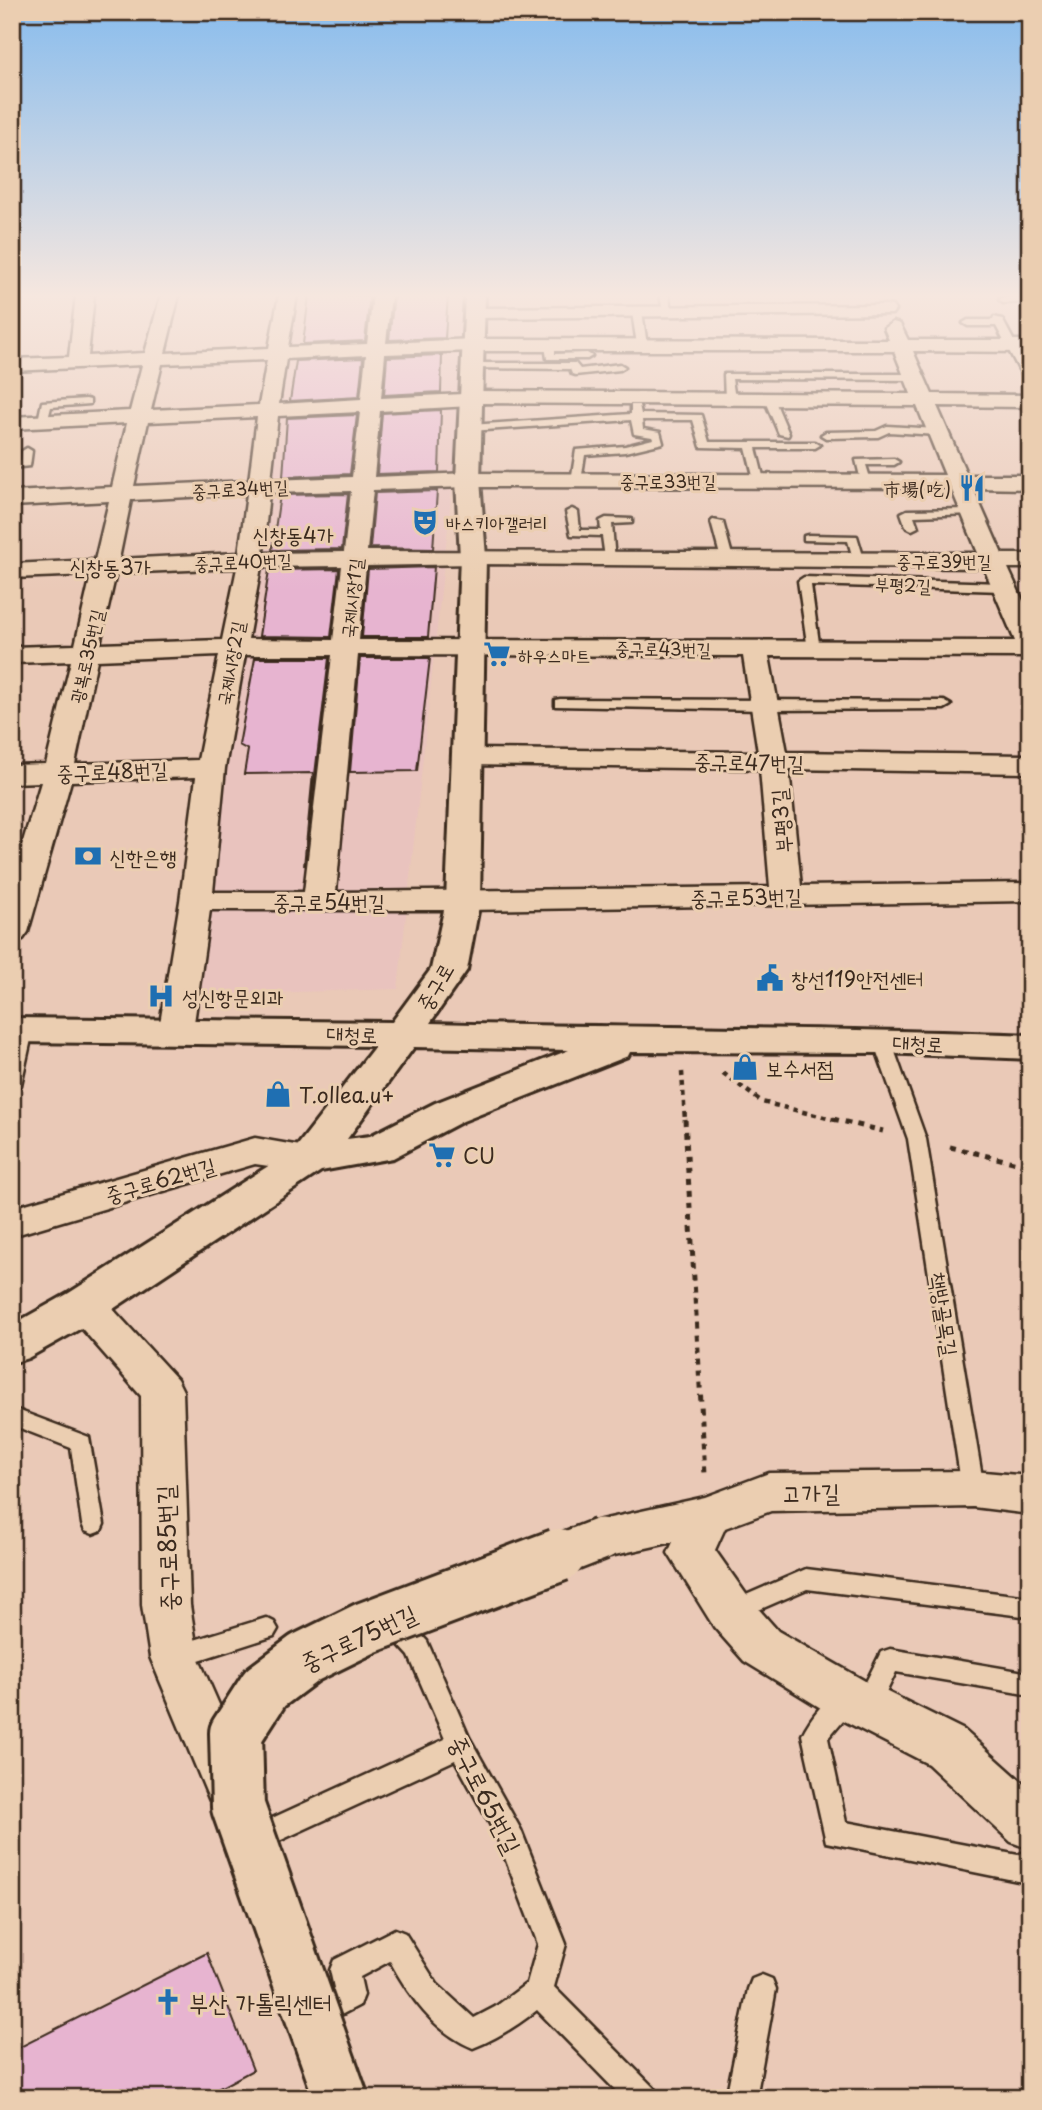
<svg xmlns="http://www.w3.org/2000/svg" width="1042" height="2110" font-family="'Playpen Sans','LXGW WenKai TC','Poor Story',sans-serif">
  <rect width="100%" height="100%" fill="#eac9b7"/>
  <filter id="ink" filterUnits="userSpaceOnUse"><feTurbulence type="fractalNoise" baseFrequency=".0143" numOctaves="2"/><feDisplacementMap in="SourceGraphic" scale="14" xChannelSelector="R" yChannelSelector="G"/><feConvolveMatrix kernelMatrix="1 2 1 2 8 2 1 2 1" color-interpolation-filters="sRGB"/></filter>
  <g filter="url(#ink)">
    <polygon fill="#e9c3be" points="289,295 473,295 398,989 200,995 211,768"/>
    <g fill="#e7b4d0" stroke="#3b2a1e" stroke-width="2">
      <polygon points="309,295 370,295 365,341 303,344"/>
      <polygon points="394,295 448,295 445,338 389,340"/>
      <polygon points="442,355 441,392 384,395 387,357"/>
      <polygon points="363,358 359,397 290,401 296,361"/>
      <polygon points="441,410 439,472 377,474 382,413"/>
      <polygon points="357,415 350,474 283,477 287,418"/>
      <polygon points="437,491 433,549 370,548 375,493"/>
      <polygon points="348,494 342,549 272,550 280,495"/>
      <polygon points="434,567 428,637 362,637 368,569"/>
      <polygon points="339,569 331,637 259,636 269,570"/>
      <polygon points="255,658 329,658 304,866 313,773 244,774 248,750 239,745"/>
      <polygon points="360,658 430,658 417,771 350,772"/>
      <polygon points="207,1953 253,2070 201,2098 12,2098 12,2051"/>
    </g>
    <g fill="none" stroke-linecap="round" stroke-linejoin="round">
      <defs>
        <g id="lane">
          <polygon points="660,295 669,295 671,314 663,312"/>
          <polygon points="1030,296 1030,302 1003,303 999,300 1003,297"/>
          <polygon points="637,309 642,312 647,345 642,348 637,345 632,312"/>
          <polygon points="994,317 1002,319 1030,371 1030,384 1025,381 996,326 968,326 963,323 968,320 993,320"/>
          <polygon points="550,342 555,345 555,354 587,353 592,356 587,359 547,359 545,345"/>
          <polygon points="472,363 575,363 580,369 620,364 625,367 620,370 575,375 572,374 570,369 469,368 467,366"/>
          <polygon points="724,374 914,374 919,377 914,380 732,379 735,399 730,402 725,399"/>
          <polygon points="769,396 774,399 789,434 788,436 779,434 764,399"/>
          <polygon points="86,399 90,400 90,404 51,407 47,423 38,421 42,402"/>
          <polygon points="631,405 639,405 641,414 701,415 709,442 815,442 820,445 815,448 756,448 764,480 759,483 754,480 746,448 701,447 693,420 642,420 643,429 660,432 663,443 625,452 585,455 581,481 576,484 571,481 576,450 625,446 653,439 652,437 634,434 631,420 470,431 465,428 470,425 631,414"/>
          <polygon points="887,426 937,429 942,432 937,435 889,432 878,437 826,438 821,435 826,432 876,431"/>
          <polygon points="27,448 32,451 30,466 12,468 12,462 21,461 22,451"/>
          <polygon points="856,460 894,459 899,462 894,465 866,465 871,481 866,484 861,481"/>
          <polygon points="572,509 578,512 580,530 601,530 600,521 606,518 632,519 632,523 612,524 615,561 605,558 602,536 571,535 566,512"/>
          <polygon points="971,509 975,510 975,514 914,516 918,527 912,530 906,527 901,513 907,510"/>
          <polygon points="713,520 723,522 733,559 731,562 721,559 711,522"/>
          <polygon points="808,535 857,536 864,559 854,562 848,541 804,540 804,536"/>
          <polygon points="804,577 1002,583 1008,587 1002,591 811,585 820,650 814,654 808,650 798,581"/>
          <polygon points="560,699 944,701 951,705 944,709 763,710 555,706 555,700"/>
          <polygon points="24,1025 33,1030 21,1085 12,1091 12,1044 15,1030"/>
          <polygon points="882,1035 891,1041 926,1139 984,1489 981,1496 973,1498 965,1496 962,1489 908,1139 873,1041"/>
          <polygon points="12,1408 89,1437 104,1524 101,1531 93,1534 85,1531 82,1524 71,1448 12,1425"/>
          <polygon points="806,1569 1030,1597 1030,1617 807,1589 731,1622 723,1619 719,1612 723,1605"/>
          <polygon points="266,1618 274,1622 278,1629 274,1636 174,1668 165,1665 162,1657 165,1649"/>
          <path d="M 402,1621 L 411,1624 L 427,1641 L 469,1737 L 521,1830 L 566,1944 L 554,1987 L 654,2088 L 659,2098 L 623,2098 L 537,2010 C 517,2026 496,2039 473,2048 C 434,2032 409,1996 390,1961 L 360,1977 L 364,1995 L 360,2005 L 316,2028 L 306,2024 L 302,2014 L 306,2004 L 334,1988 L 330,1970 L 334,1960 L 395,1929 L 405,1933 L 437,1984 L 474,2018 L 495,2007 L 527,1983 L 538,1944 L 497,1837 L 455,1760 L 253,1853 L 244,1849 L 240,1840 L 244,1831 L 445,1739 L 409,1656 L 398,1644 L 390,1647 L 381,1644 L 378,1636 L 381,1628 Z"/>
          <path d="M 890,1649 L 1030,1673 L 1030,1695 L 896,1672 L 876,1714 L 867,1717 L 858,1714 L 855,1706 L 828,1738 L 846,1822 L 1018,1855 L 1030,1849 L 1030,1879 L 1023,1882 L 826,1842 L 802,1735 C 810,1718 830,1692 847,1686 L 856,1689 L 859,1696 L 881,1652 Z"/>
          <polygon points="762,1975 772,1979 776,1989 756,2098 726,2098 748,1989 752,1979"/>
        </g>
        <g id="street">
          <polygon points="12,295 24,295 18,308 12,309"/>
          <path d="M 76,295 L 94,295 L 88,356 L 145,353 L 161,295 L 179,295 L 165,353 L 269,348 L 279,295 L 297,295 L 288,347 L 367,344 L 373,295 L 391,295 L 386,343 L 473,339 L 889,340 L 884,328 L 893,322 L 900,324 L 908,340 L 1030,340 L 1030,352 L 913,351 L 932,394 L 1030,395 L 1030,407 L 937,406 L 967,475 L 1030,475 L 1030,489 L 973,488 L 1002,554 L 1030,554 L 1030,568 L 1008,568 L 1030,616 L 1030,657 L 769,656 L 787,752 L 1030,755 L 1030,773 L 789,769 L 801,886 L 1030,883 L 1030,901 L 463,910 L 210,910 L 193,1030 L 188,1038 L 176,1041 L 164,1038 L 159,1030 L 180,901 L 196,777 L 71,781 L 28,932 L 23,939 L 12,942 L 12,878 L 41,782 L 12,783 L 12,765 L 46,764 L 71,661 L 12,663 L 12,647 L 75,645 L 91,575 L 12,578 L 12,564 L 95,560 L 109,501 L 12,506 L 12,492 L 112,487 L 127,423 L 12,429 L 12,417 L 130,411 L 142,365 L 12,371 L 12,359 L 69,357 ZM 473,351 L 894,351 L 911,394 L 471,391 L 463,394 L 381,398 L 385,354 ZM 366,355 L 361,399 L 279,404 L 286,359 ZM 267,360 L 259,405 L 151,410 L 162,364 ZM 479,403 L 917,406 L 945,475 L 468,473 L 374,477 L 380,411 L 471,406 ZM 360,412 L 352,477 L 271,480 L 278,416 ZM 257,417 L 249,481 L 134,486 L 148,422 ZM 468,487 L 951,488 L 978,553 L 367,551 L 373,490 ZM 351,491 L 344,552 L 263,553 L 269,493 ZM 247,494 L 239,553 L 119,559 L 131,500 ZM 473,564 L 984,568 L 1015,641 L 359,640 L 366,566 ZM 342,566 L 333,640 L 248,639 L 261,567 ZM 237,568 L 222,640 L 100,644 L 116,573 ZM 219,655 L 198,760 L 75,764 L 97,660 ZM 245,655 L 332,655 L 304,892 L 213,892 L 225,768 ZM 358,655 L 743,656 L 758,752 L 468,749 L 458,751 L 454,757 L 458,763 L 468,765 L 760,769 L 770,887 L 336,892 Z"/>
          <polygon points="886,305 892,306 895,310 892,314 474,318 465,313 474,308"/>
          <polygon points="255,1138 323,1150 329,1159 323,1168 310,1172 255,1164 12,1236 12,1208"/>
          <polygon points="85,1290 99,1294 177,1379 183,1391 190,1605 198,1657 254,1784 246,1801 228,1808 210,1801 150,1657 142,1605 141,1396 71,1316 65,1305 71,1294"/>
          <polygon points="973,1471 1030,1476 1030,1514 973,1507 771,1511 725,1528 715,1550 748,1597 778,1631 865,1681 964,1730 1030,1789 1030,1849 1011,1842 928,1764 829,1713 744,1661 714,1627 668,1553 673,1542 601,1558 585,1553 578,1539 585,1525 601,1520 705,1497 769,1473"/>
        </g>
        <path id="secondary" d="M 465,295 L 485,295 L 480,480 L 486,557 L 480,901 L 467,970 L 430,1023 C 630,1028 830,1027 1030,1035 L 1030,1059 L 882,1053 L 630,1052 L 628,1056 L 463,1121 L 393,1158 L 321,1171 L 101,1317 L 28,1358 L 12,1363 L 12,1325 L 69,1293 L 295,1149 L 375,1046 L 12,1042 L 12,1018 L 392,1022 L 431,969 L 446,901 L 460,557 L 456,480 ZM 414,1047 L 569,1050 L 435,1103 L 370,1136 L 347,1139 Z"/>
      </defs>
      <use href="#lane" stroke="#3b2a1e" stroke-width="5"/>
      <use href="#street" stroke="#3b2a1e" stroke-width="5"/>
      <use href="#secondary" stroke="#3b2a1e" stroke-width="6"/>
      <g stroke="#3b2a1e" stroke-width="4.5" stroke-dasharray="5 5" stroke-linecap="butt">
        <polyline points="682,1072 685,1121"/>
        <polyline points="723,1073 762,1102 840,1121"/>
      </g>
      <g stroke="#3b2a1e" stroke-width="5" stroke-dasharray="6 6" stroke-linecap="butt">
        <polyline points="685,1119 705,1475"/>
        <polyline points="833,1119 883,1131"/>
        <polyline points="950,1147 1030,1166"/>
      </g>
      <use href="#lane" fill="#ebceb1" fill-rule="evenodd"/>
      <use href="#street" fill="#ebceb1" fill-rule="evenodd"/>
      <use href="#secondary" fill="#ebceb1" fill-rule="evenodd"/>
      <defs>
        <polyline id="street-bridge-far1" points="555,1557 601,1539"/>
        <polyline id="street-bridge" points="341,2098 238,1807 236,1733 265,1688 305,1658 366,1628 559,1555"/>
      </defs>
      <use href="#street-bridge-far1" stroke="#3b2a1e" stroke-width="46" stroke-linecap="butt"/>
      <use href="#street-bridge" stroke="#3b2a1e" stroke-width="58" stroke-linecap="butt"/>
      <use href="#street-bridge-far1" stroke="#ebceb1" stroke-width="41"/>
      <use href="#street-bridge" stroke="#ebceb1" stroke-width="52"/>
    </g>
  </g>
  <linearGradient id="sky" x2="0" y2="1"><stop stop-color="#88bced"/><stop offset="0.5" stop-color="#f6e7df"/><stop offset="1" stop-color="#f6e7df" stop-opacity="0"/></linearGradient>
  <rect width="1042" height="591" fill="url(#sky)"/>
  <defs>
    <symbol id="restaurant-bare" viewBox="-9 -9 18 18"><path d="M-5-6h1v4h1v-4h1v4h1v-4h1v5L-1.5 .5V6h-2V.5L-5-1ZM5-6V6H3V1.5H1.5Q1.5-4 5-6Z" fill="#1f6fb2" stroke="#ebceb1" stroke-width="2.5" paint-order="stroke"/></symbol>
    <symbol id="theatre-bare" viewBox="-9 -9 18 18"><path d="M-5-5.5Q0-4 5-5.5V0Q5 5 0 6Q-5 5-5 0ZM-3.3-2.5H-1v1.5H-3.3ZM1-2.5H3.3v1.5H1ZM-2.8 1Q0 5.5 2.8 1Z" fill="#1f6fb2" stroke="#ebceb1" stroke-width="2.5" paint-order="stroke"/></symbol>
    <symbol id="supermarket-bare" viewBox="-9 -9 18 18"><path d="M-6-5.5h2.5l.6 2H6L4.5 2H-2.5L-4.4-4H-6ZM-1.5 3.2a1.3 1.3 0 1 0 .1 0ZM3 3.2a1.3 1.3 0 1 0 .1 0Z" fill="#1f6fb2" stroke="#ebceb1" stroke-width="2.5" paint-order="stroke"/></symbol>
    <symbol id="bank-bare" viewBox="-9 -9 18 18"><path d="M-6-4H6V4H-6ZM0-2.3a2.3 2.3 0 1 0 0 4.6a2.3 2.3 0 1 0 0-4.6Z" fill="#1f6fb2" stroke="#ebceb1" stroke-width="2.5" paint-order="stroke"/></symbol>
    <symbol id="civic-bare" viewBox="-9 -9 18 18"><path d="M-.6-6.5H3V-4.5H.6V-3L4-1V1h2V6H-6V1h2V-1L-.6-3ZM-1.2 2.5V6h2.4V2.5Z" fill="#1f6fb2" stroke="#ebceb1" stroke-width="2.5" paint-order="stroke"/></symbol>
    <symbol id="hospital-bare" viewBox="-9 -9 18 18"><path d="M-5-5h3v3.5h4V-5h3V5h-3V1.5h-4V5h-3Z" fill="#1f6fb2" stroke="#ebceb1" stroke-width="2.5" paint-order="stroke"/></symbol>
    <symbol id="shop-bare" viewBox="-9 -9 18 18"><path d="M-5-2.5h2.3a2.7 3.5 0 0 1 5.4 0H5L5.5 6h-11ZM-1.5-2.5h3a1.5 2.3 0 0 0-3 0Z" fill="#1f6fb2" stroke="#ebceb1" stroke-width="2.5" paint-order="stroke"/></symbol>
    <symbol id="church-bare" viewBox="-9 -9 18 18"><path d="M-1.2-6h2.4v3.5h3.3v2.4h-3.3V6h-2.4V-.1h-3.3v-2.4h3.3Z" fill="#1f6fb2" stroke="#ebceb1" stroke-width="2.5" paint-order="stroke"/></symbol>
  </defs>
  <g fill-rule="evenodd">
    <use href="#restaurant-bare" x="953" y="469" width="38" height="38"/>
    <use href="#theatre-bare" x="406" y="503" width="38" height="38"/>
    <use href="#supermarket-bare" x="478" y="635" width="38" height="38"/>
    <use href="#bank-bare" x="69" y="837" width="38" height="38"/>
    <use href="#civic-bare" x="751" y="959" width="38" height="38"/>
    <use href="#hospital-bare" x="142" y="977" width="38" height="38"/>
    <use href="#shop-bare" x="726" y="1048" width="38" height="38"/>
    <use href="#shop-bare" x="259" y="1075" width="38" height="38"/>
    <use href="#supermarket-bare" x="423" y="1136" width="38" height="38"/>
    <use href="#church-bare" x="149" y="1983" width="38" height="38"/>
  </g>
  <g text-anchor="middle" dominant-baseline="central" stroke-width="6" stroke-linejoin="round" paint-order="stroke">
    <g font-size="18" fill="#3b2a1e" stroke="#ebceb1">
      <text x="668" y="480">중구로33번길</text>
      <text transform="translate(240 488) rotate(-3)">중구로34번길</text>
      <text x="944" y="560">중구로39번길</text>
      <text transform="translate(243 561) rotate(-2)">중구로40번길</text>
      <text transform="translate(903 584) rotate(2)">부평2길</text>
      <text transform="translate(351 598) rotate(-84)">국제시장1길</text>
      <text transform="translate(663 648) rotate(1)">중구로43번길</text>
      <text transform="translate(86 656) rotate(-77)">광복로35번길</text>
      <text transform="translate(230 663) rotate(-80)">국제시장2길</text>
    </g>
    <g font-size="18" fill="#3b2a1e" stroke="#ebceb1" text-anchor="start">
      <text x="951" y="488" text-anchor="end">市場(吃)</text>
      <text x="446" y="522">바스키아갤러리</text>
      <text x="518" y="654">하우스마트</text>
    </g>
    <g font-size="21" fill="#3b2a1e" stroke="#ebceb1">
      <text x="293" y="534">신창동4가</text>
      <text x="110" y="566">신창동3가</text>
    </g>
    <g font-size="21" fill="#3b2a1e" stroke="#ebceb1">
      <text transform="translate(749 761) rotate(1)">중구로47번길</text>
      <text transform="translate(112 770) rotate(-2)">중구로48번길</text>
      <text transform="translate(780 821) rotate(-95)">부평3길</text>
      <text transform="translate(746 896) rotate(-1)">중구로53번길</text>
      <text x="329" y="901">중구로54번길</text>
      <text transform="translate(434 986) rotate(-60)">중구로</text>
      <text transform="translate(352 1033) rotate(2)">대청로</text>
      <text transform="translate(918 1042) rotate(3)">대청로</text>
      <text transform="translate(160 1179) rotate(-16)">중구로62번길</text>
      <text transform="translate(945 1314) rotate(81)">책방골목길</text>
    </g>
    <g font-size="21" fill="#3b2a1e" stroke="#ebceb1" text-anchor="start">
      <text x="109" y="856">신한은행</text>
      <text x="791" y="978">창선119안전센터</text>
      <text x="182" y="996">성신항문외과</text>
      <text x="766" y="1067">보수서점</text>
      <text x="299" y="1094">T.ollea.u+</text>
      <text x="463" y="1155">CU</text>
    </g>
    <g font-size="24" fill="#3b2a1e" stroke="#ebceb1">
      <text transform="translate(811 1492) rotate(-1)">고가길</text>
      <text transform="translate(166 1548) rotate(-92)">중구로85번길</text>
      <text transform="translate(358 1637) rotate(-25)">중구로75번길</text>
      <text transform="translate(486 1794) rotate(63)">중구로65번길</text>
    </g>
    <g font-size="24" fill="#3b2a1e" stroke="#ebceb1" text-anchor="start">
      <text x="189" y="2002">부산 가톨릭센터</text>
    </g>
  </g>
  <rect width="1042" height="2110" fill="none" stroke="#ebceb1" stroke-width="42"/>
  <rect x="21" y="21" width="1000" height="2068" fill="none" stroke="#3b2a1e" stroke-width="2.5" filter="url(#ink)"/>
</svg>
